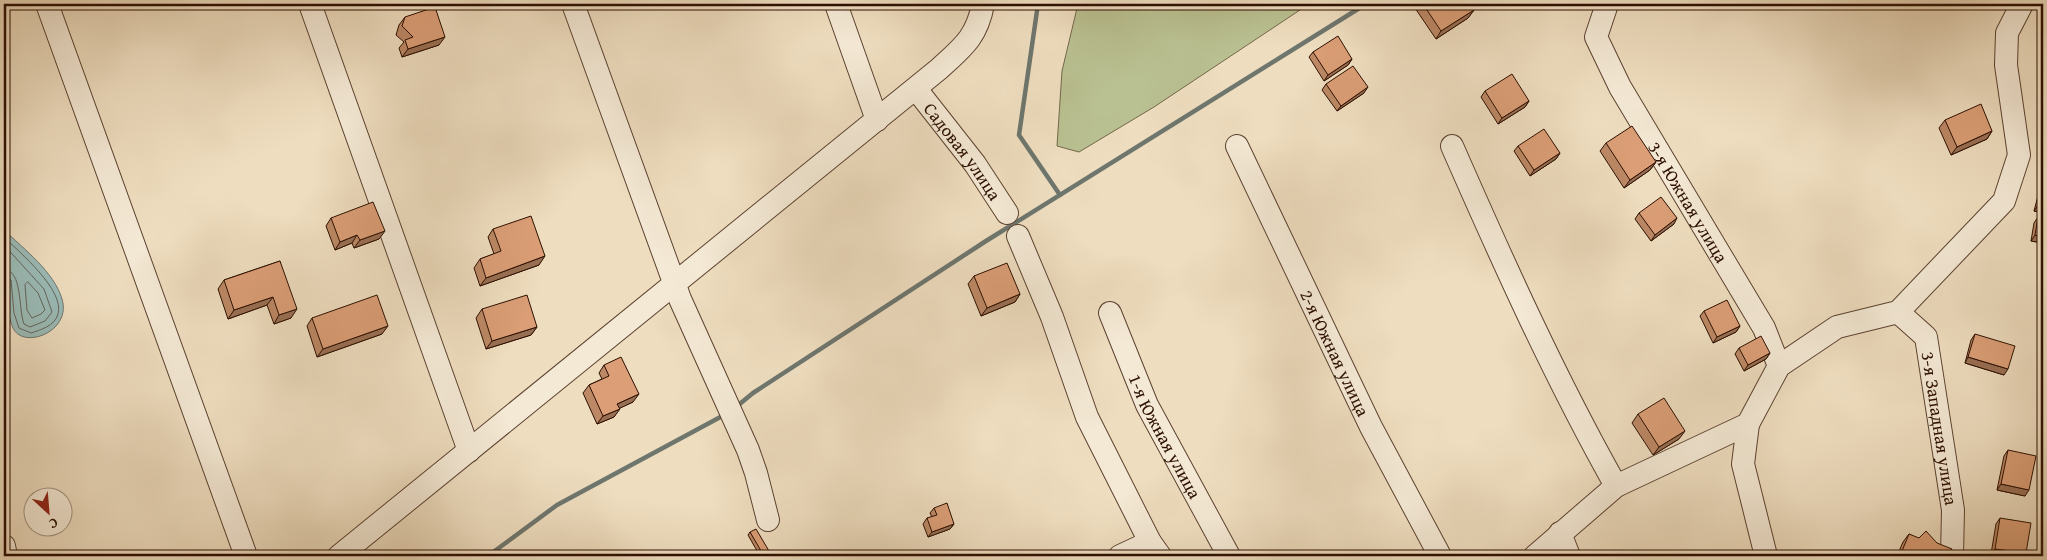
<svg xmlns="http://www.w3.org/2000/svg" width="2047" height="560" font-family="'Gentium Book Plus',serif">
  <rect width="100%" height="100%" fill="#eeddbf"/>
  <filter id="stains"><feTurbulence type="fractalNoise" baseFrequency=".004" numOctaves="4"/><feColorMatrix values="0 0 0 0 .2 0 0 0 0 .09 0 0 0 0 .02 0 0 0 .5 -.17"/></filter>
  <radialGradient id="worn" r=".72"><stop offset=".6" stop-color="#630" stop-opacity="0"/><stop offset="1" stop-color="#630" stop-opacity=".3"/></radialGradient>
  <polygon fill="#b9c091" stroke="#726849" points="1078,4 1309,4 1154,107 1079,152 1057,146 1062,71"/>
  <path fill="#9abbb7" stroke="#6e766e" d="M 4,230 C 24,249 54,272 62,299 C 72,332 23,350 13,328 C 2,303 4,258 4,230 Z"/>
  <g fill="none" stroke-linecap="round" stroke-linejoin="round">
    <g stroke="#63655c" stroke-width="1">
      <path d="M 4,237 C 19,252 65,290 58,314 C 55,326 40,330 31,333 L 19,328 L 14,313 L 11,280 L 4,276"/>
      <path d="M 4,245 L 44,289 L 52,312 L 45,321 L 30,327 L 24,324 C 18,308 23,271 4,269"/>
      <polygon points="28,282 38,293 45,310 41,314 32,318 27,310 25,285"/>
    </g>
    <g stroke="#6e766e" stroke-width="4.5">
      <polyline points="1038,4 1019,135 1060,195"/>
      <polyline points="736,407 753,393 986,241 1366,4"/>
      <polyline points="492,556 492,553 557,505 726,414"/>
    </g>
    <defs>
      <g id="minor">
        <polyline points="47,4 246,556"/>
        <polyline points="310,4 469,451"/>
        <polyline points="573,4 680,299 748,450 756,473 768,520"/>
        <polyline points="836,4 877,120"/>
        <path id="s1" d="M 1607,4 L 1596,37 L 1620,87 L 1764,328 L 1779,366"/>
        <path id="s2" d="M 916,89 L 975,164 L 1007,213"/>
        <path id="s3" d="M 1237,146 L 1371,427 L 1440,556"/>
        <path d="M 1452,146 C 1503,262 1554,376 1616,486"/>
        <polyline points="1018,236 1052,317 1087,417 1150,542 1160,556"/>
        <path id="s4" d="M 1898,312 L 1926,337 L 1953,510 L 1952,556"/>
        <path id="s5" d="M 1110,313 L 1147,405 L 1229,556"/>
        <polyline points="1748,424 1743,464 1766,556"/>
        <polyline points="1560,533 1569,556"/>
        <polyline points="4,546 6,556"/>
        <path d="M 339,556 L 939,69 C 963,47 977,37 983,4"/>
        <polyline points="1120,556 1150,542"/>
        <polyline points="1535,556 1616,486 1748,424 1779,366 1837,327 1898,312 2004,201 2019,155 2006,65 2007,33 2022,4"/>
      </g>
    </defs>
    <use href="#minor" stroke="#5c4230" stroke-width="24"/>
    <use href="#minor" stroke="#f4e9d5" stroke-width="22"/>
  </g>
  <g fill="#bc8865" stroke="#2c0f01">
    <polygon points="1419,4 1469,4 1474,10 1468,18 1436,39 1415,8"/>
    <polygon points="405,17 439,45 402,57 399,48 404,42 396,35 399,25"/>
    <polygon points="1313,52 1352,59 1348,65 1324,81 1309,57"/>
    <polygon points="1326,84 1364,93 1337,111 1322,90"/>
    <polygon points="1485,91 1529,101 1525,107 1498,124 1481,97"/>
    <polygon points="2043,115 2043,138 2039,137 2042,117"/>
    <polygon points="1945,120 1992,131 1987,139 1951,155 1939,128"/>
    <polygon points="1606,143 1656,162 1650,170 1624,188 1600,151"/>
    <polygon points="1518,146 1560,153 1556,159 1530,176 1514,151"/>
    <polygon points="2043,186 2043,213 2034,211 2039,192"/>
    <polygon points="1639,213 1674,224 1651,241 1635,219"/>
    <polygon points="2038,217 2043,218 2043,243 2031,241 2034,223"/>
    <polygon points="331,218 379,239 354,248 352,243 335,250 326,226"/>
    <polygon points="493,229 539,265 480,286 474,268 480,259 494,254 488,237"/>
    <polygon points="280,261 291,318 274,324 267,305 228,319 218,289 224,280"/>
    <polygon points="974,276 1020,294 1015,302 981,316 968,284"/>
    <polygon points="482,309 537,327 531,335 486,349 476,318"/>
    <polygon points="1704,311 1740,326 1736,332 1713,343 1700,316"/>
    <polygon points="2043,312 2043,330 2040,329"/>
    <polygon points="312,318 382,334 317,357 307,326"/>
    <polygon points="1975,334 2004,375 1965,363 1971,340"/>
    <polygon points="1739,348 1770,353 1766,359 1744,371 1735,354"/>
    <polygon points="604,365 633,402 619,408 614,417 597,424 583,393 589,385 602,379 599,373"/>
    <polygon points="1638,414 1679,439 1653,455 1632,423"/>
    <polygon points="2008,450 2025,496 1997,490 2004,456"/>
    <polygon points="934,508 954,524 950,529 928,537 923,524 927,518 932,517 930,513"/>
    <polygon points="2000,518 2024,556 1991,554 1996,524"/>
    <polygon points="750,532 772,556 760,556 748,535"/>
    <polygon points="1909,534 1949,556 1897,556 1903,542"/>
  </g>
  <g fill="#996f53" stroke="#2c0f01">
    <polygon points="1474,10 1468,18 1436,39 1441,31"/>
    <polygon points="445,37 439,45 402,57 408,49"/>
    <polygon points="1352,59 1348,65 1324,81 1328,75"/>
    <polygon points="1368,87 1364,93 1337,111 1341,106"/>
    <polygon points="1529,101 1525,107 1498,124 1502,118"/>
    <polygon points="1992,131 1987,139 1951,155 1957,147"/>
    <polygon points="2043,132 2043,138 2039,137 2043,131"/>
    <polygon points="1560,153 1556,159 1530,176 1534,170"/>
    <polygon points="1656,162 1650,170 1624,188 1630,180"/>
    <polygon points="2038,205 2043,207 2043,213 2034,211"/>
    <polygon points="1677,218 1674,224 1651,241 1655,235"/>
    <polygon points="385,231 379,239 354,248 360,240"/>
    <polygon points="357,235 352,243 335,250 340,242"/>
    <polygon points="2035,235 2043,237 2043,243 2031,241"/>
    <polygon points="545,256 539,265 480,286 486,278"/>
    <polygon points="1020,294 1015,302 981,316 987,308"/>
    <polygon points="273,297 267,305 228,319 234,310"/>
    <polygon points="297,309 291,318 274,324 279,315"/>
    <polygon points="2043,324 2043,330 2040,329"/>
    <polygon points="388,326 382,334 317,357 323,349"/>
    <polygon points="1740,326 1736,332 1713,343 1717,337"/>
    <polygon points="537,327 531,335 486,349 492,341"/>
    <polygon points="1770,353 1766,359 1744,371 1748,365"/>
    <polygon points="1968,357 2008,369 2004,375 1965,363"/>
    <polygon points="639,394 633,402 612,412 617,404"/>
    <polygon points="620,409 614,417 597,424 603,416"/>
    <polygon points="1685,431 1679,439 1653,455 1659,447"/>
    <polygon points="2001,484 2029,490 2025,496 1997,490"/>
    <polygon points="954,524 950,529 928,537 932,532"/>
    <polygon points="1995,549 2026,553 2024,556 2005,556 1991,554"/>
  </g>
  <g fill="#db9e76" stroke="#2c0f01">
    <polygon points="1423,4 1469,4 1474,10 1441,31"/>
    <polygon points="435,7 445,37 408,49 405,40 413,37 402,26 405,17"/>
    <polygon points="1338,36 1352,59 1328,75 1313,52"/>
    <polygon points="1353,66 1368,87 1341,106 1326,84"/>
    <polygon points="1512,74 1529,101 1502,118 1485,91"/>
    <polygon points="1981,104 1992,131 1957,147 1945,120"/>
    <polygon points="1632,126 1656,162 1630,180 1606,143"/>
    <polygon points="1544,129 1560,153 1534,170 1518,146"/>
    <polygon points="2043,186 2043,207 2038,205"/>
    <polygon points="1661,197 1677,218 1655,235 1639,213"/>
    <polygon points="373,202 385,231 360,240 357,235 340,242 331,218"/>
    <polygon points="531,216 545,256 486,278 480,259 501,251 493,229"/>
    <polygon points="2038,217 2043,218 2043,237 2035,235"/>
    <polygon points="280,261 297,309 279,315 273,297 234,310 224,280"/>
    <polygon points="1007,263 1020,294 987,308 974,276"/>
    <polygon points="377,295 388,326 323,349 312,318"/>
    <polygon points="527,295 537,327 492,341 482,309"/>
    <polygon points="1727,300 1740,326 1717,337 1704,311"/>
    <polygon points="1975,334 2015,346 2008,369 1968,357"/>
    <polygon points="1761,336 1770,353 1748,365 1739,348"/>
    <polygon points="621,357 639,394 617,404 620,409 603,416 589,385 609,376 604,365"/>
    <polygon points="1664,398 1685,431 1659,447 1638,414"/>
    <polygon points="2008,450 2036,456 2029,490 2001,484"/>
    <polygon points="947,503 954,524 932,532 927,518 937,515 934,508"/>
    <polygon points="2000,518 2031,523 2026,553 1995,549"/>
    <polygon points="756,529 772,556 764,556 750,532"/>
    <polygon points="1926,531 1937,543 1952,549 1949,556 1900,556 1909,534 1919,538"/>
  </g>
  <g text-anchor="middle" dominant-baseline="central" stroke-width="4.5" stroke-linejoin="round" paint-order="stroke">
    <g font-size="18" fill="#2c0f01" stroke="#f4e9d5">
      <text stroke="none"><textPath href="#s2" startOffset="78">Садовая улица</textPath></text>
      <text stroke="none"><textPath href="#s1" startOffset="224">3-я Южная улица</textPath></text>
      <text stroke="none"><textPath href="#s3" startOffset="229">2-я Южная улица</textPath></text>
      <text stroke="none"><textPath href="#s4" startOffset="130">3-я Западная улица</textPath></text>
      <text stroke="none"><textPath href="#s5" startOffset="135">1-я Южная улица</textPath></text>
    </g>
  </g>
  <rect width="2047" height="560" fill="none" stroke="#eeddbf" stroke-width="20"/>
  <rect x="5" y="5" width="2037" height="550" fill="none" stroke="#2c0f01" stroke-width="2.5"/>
  <rect x="10" y="10" width="2027" height="540" fill="none" stroke="#2c0f01"/>
  <g transform="translate(48 512) rotate(154)"><circle r="24" fill="#f4e9d5" stroke="#a49280"/>
  <path d="M0-4L9 19L0 12L-9 19Z" fill="#8f2418"/>
  <text y="-8" font-size="14" font-weight="bold" text-anchor="middle" fill="#2c0f01">С</text>
  </g>
  <rect width="100%" height="100%" filter="url(#stains)"/>
  <rect width="100%" height="100%" fill="url(#worn)"/>
</svg>
